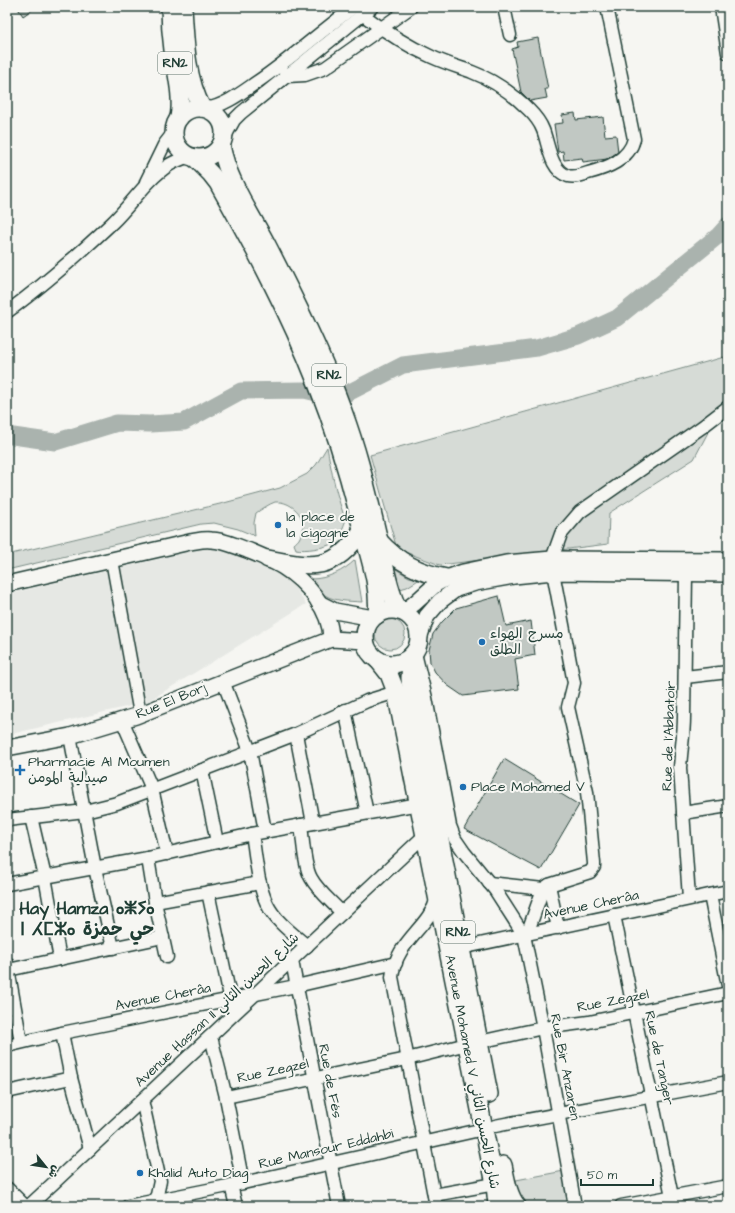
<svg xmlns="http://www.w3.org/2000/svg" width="735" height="1213" font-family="'Architects Daughter','Playpen Sans Arabic','Noto Sans Tifinagh',sans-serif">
  <rect width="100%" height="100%" fill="#f6f6f2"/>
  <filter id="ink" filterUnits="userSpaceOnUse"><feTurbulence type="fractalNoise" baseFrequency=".025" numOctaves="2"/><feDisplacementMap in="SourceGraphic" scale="8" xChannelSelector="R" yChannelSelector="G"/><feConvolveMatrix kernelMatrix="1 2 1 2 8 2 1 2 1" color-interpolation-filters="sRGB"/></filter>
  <g filter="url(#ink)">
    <polygon fill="#e6e8e4" points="210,547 223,547 249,556 288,580 294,586 306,604 147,702 7,735 7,594"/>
    <g fill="#d6dbd6" stroke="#7a8c85">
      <polygon points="728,356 728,419 715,419 694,459 609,513 608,544 440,565 397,549 370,455"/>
      <path d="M 327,447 C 331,469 337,500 346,520 C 343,527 340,538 333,543 C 326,548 304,551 296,549 L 294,544 C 296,542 299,540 300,537 C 311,521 293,500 275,502 C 269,504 262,509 256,513 L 254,523 L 255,536 L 238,529 L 214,523 L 201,524 L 7,570 L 7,555 L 224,503 L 280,488 L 307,474 L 316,465 Z"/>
      <path d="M 355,560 L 362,602 C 350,601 331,602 321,592 C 317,588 315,583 311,579 C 327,579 344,571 355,560 Z"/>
      <polygon points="394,568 409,577 420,579 407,587 400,589"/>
      <circle cx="390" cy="634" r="15"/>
      <polygon points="564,1171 568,1205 531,1206 518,1196 516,1180"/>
    </g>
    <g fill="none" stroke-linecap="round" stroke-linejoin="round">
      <polyline stroke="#aab3ae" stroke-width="17" points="7,436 13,436 55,442 117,423 150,424 184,422 241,391 304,390 338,398 403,365 537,348 578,336 617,318 719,235 728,225"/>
    </g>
    <g fill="#c1c8c3" stroke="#1f3d34">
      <polygon points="17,7 36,7 23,16"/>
      <polygon points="538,38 548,89 545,89 547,98 530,101 521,92 512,49 518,47 517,42"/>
      <polygon points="575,113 576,120 603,117 605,136 616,135 618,152 607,159 583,162 582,158 564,160 563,151 558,152 554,124 563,123 562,115"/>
      <polygon points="499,596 506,626 531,621 535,655 515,659 519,689 463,696 447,685 435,672 430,662 429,650 433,634 442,622 456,608"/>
      <polygon points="504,759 579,805 541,870 464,829"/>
    </g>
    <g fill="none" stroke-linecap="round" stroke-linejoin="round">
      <defs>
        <g id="minor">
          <polyline points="504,7 510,35"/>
          <polyline points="721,7 728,53"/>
          <path d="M 362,14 C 384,31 407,46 432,57 C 445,63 458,67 472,72 C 493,80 513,94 529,110 C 535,116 540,122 543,130 C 549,145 550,170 568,176 C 575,178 582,175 588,173 C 607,168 629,160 634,139 L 607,7"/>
          <polyline points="285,73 287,76 305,75 325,68 411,7"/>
          <path d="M 206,109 C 226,105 241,93 257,82 C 291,59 321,31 354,7"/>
          <polyline points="224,138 234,120 241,113 372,7"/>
          <polyline points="146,182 164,145 174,132"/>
          <path d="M 7,312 C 44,285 78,255 112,223 C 131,205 146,180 169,165 C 175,161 182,159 189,156"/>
          <polyline points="552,559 561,534 580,512 702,427 728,407"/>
          <polyline points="112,560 140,714"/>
          <path d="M 686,574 L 684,717 C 684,734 681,751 680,768 L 689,898"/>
          <polyline points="415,653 426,698 450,826 455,839 464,852 495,890 524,935 543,1028 575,1206"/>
          <polyline points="685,677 728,672"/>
          <polyline points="223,681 250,751 265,831"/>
          <polyline points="345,710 367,813"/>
          <polyline points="122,720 152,789 167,854"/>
          <polyline points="296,734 313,823"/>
          <polyline points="70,736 95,868 113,948"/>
          <polyline points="202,770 217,842"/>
          <polyline points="683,813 728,806"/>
          <polyline points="31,817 45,877 60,959"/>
          <polyline points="7,820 85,811 117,803 296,734 367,701 396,692"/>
          <path d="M 301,825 C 303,839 304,866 311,878 C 318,891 332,902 342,913"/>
          <path d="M 252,834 C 256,856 257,883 267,904 C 275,921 293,934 307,946"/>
          <polyline points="148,858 155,902 167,957"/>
          <polyline points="489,883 543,889"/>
          <polyline points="7,884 148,858 252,834 419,804"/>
          <polyline points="549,885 558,928"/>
          <polyline points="208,892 232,1006"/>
          <polyline points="710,895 728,986"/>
          <polyline points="155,902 260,883"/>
          <polyline points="614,915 674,1206"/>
          <polyline points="527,934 543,889 549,885 590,872 594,867 594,863 587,792 568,707 574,683 553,572"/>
          <polyline points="461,948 728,891"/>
          <polyline points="292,961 339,1206"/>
          <polyline points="7,963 21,1042"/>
          <polyline points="8,970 163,937"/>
          <polyline points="62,1033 71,1078"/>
          <polyline points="211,1037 226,1097 243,1183"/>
          <polyline points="479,1042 543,1028 589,1022 728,993"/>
          <polyline points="7,1046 62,1033 296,986 396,963"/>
          <polyline points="7,1092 71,1078 90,1149"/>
          <polyline points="226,1097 407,1059 467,1044"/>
          <polyline points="142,1100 160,1181 157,1195 151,1205"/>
          <polyline points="495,1126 728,1082"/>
          <polyline points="231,1185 236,1206"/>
          <polyline points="7,1188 25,1206"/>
          <polyline points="434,1195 495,1184"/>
          <polyline points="29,1206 424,836"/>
          <polyline points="128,1206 243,1183 484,1129"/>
          <path d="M 436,1206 L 392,977 C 396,941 429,928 437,898"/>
          <polyline points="621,1206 728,1186"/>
        </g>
        <g id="major">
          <path d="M 7,584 L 190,542 C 197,541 204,539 211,540 C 224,540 235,546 247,550 C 259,555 272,560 283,567 C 307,582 331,610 331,639"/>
          <polyline points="319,603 335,611 373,618"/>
          <polyline points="403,612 415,603 436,584 447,578 463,572 506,563 552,559 728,560"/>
          <polyline points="419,638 427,616 440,601 456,589 475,583 514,576 553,572 728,574"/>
          <polyline points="7,748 70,736 136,716 331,639 366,641"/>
        </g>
        <g id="highway">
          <path d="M 170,7 C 170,21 171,36 173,50 C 176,73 183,95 179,118"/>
          <path d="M 183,7 C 185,41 186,78 202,108"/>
          <circle cx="199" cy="133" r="25"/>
          <path d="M 221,145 C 228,182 251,214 268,247 C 304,317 339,388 360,464 C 367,490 373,515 379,541 C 385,565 388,589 399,611"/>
          <path d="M 196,159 L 211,174 L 218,183 C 254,247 289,312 316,381 C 335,429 350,478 362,529 C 369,557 380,585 377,615"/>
          <path d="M 379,541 C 398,562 419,573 447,578"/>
          <path d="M 268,559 C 312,568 335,572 362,530"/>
          <circle cx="392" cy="637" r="27"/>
          <polyline points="411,656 410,678 411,689 489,1094"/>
          <polyline points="378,660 389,674 396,692 495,1184 497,1206"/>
          <path d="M 503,1165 C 506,1179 508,1195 517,1206"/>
        </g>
      </defs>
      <use href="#minor" stroke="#1f3d34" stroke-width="15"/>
      <use href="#major" stroke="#1f3d34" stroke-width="18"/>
      <use href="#highway" stroke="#1f3d34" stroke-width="20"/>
      <use href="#minor" stroke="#f6f6f2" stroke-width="12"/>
      <use href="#major" stroke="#f6f6f2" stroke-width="15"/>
      <use href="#highway" stroke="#f6f6f2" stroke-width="17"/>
    </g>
  </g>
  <g fill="#1f6fb2" stroke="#f6f6f2" stroke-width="1.5">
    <circle cx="278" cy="525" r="4"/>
    <circle cx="482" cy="642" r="4"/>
    <path d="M18 764h4v4h4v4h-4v4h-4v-4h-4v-4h4z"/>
    <circle cx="463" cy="787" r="4"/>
    <circle cx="140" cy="1173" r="4"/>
  </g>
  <g text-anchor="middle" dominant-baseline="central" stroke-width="4" stroke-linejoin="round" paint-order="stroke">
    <g fill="#f6f6f2" stroke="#60746d" stroke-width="1">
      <rect x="158" y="52" width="34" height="22" rx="3"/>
      <rect x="312" y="364" width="34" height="22" rx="3"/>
      <rect x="441" y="921" width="34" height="22" rx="3"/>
    </g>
    <g font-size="13" font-weight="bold" fill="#1f3d34">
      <text x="175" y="63">RN2</text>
      <text x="329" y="375">RN2</text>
      <text x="458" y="932">RN2</text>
    </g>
    <g font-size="14" fill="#1f3d34" stroke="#f6f6f2" text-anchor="start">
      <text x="286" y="517">la place de<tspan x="286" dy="16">la cigogne</tspan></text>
      <text x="490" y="634">مسرح الهواء<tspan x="490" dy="16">الطلق</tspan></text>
      <text x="28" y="762">Pharmacie Al Moumen<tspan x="28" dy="16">صيدلية المومن</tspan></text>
      <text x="471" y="787">Place Mohamed V</text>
      <text x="148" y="1173">Khalid Auto Diag</text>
    </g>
    <g font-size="14" fill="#1f3d34" stroke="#f6f6f2">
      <text transform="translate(171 701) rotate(-22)">Rue El Borj</text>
      <text transform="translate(669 736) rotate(-88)">Rue de l'Abbatoir</text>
      <text transform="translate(591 905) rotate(-12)">Avenue Cherâa</text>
      <text transform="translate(163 997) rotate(-11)">Avenue Cherâa</text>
      <text transform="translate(613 1001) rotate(-11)">Rue Zegzel</text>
      <text transform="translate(217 1010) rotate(-43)">Avenue Hassan II شارع الحسن الثاني</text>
      <text transform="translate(659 1058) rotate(78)">Rue de Tanger</text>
      <text transform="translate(565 1067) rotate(79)">Rue Bir Anzaren</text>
      <text transform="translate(273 1071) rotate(-12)">Rue Zegzel</text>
      <text transform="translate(472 1072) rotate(79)">Avenue Mohamed V شارع الحسن الثاني</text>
      <text transform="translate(330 1081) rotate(79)">Rue de Fés</text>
      <text transform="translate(326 1149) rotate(-13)">Rue Mansour Eddahbi</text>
    </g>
    <g font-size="18" font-weight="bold" fill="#1f3d34" stroke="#f6f6f2">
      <text x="87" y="908">Hay Hamza ⴰⵥⵢⴰ<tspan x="87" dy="21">ⵏ ⵃⵎⵣⴰ حي حمزة</tspan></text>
    </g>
  </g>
  <rect width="735" height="1213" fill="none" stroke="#f6f6f2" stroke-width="24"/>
  <rect x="12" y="12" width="711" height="1189" fill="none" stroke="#1f3d34" stroke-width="1.5" filter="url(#ink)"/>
  <g transform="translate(46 1167) rotate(120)" stroke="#f6f6f2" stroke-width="3" paint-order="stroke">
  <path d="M0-3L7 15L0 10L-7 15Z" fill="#1f3d34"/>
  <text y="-6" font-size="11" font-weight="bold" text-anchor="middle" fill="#1f3d34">ش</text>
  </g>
  <path d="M581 1179v6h72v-6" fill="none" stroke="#1f3d34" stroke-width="2"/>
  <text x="587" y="1179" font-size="12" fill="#1f3d34" stroke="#f6f6f2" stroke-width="3" paint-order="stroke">50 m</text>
</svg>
